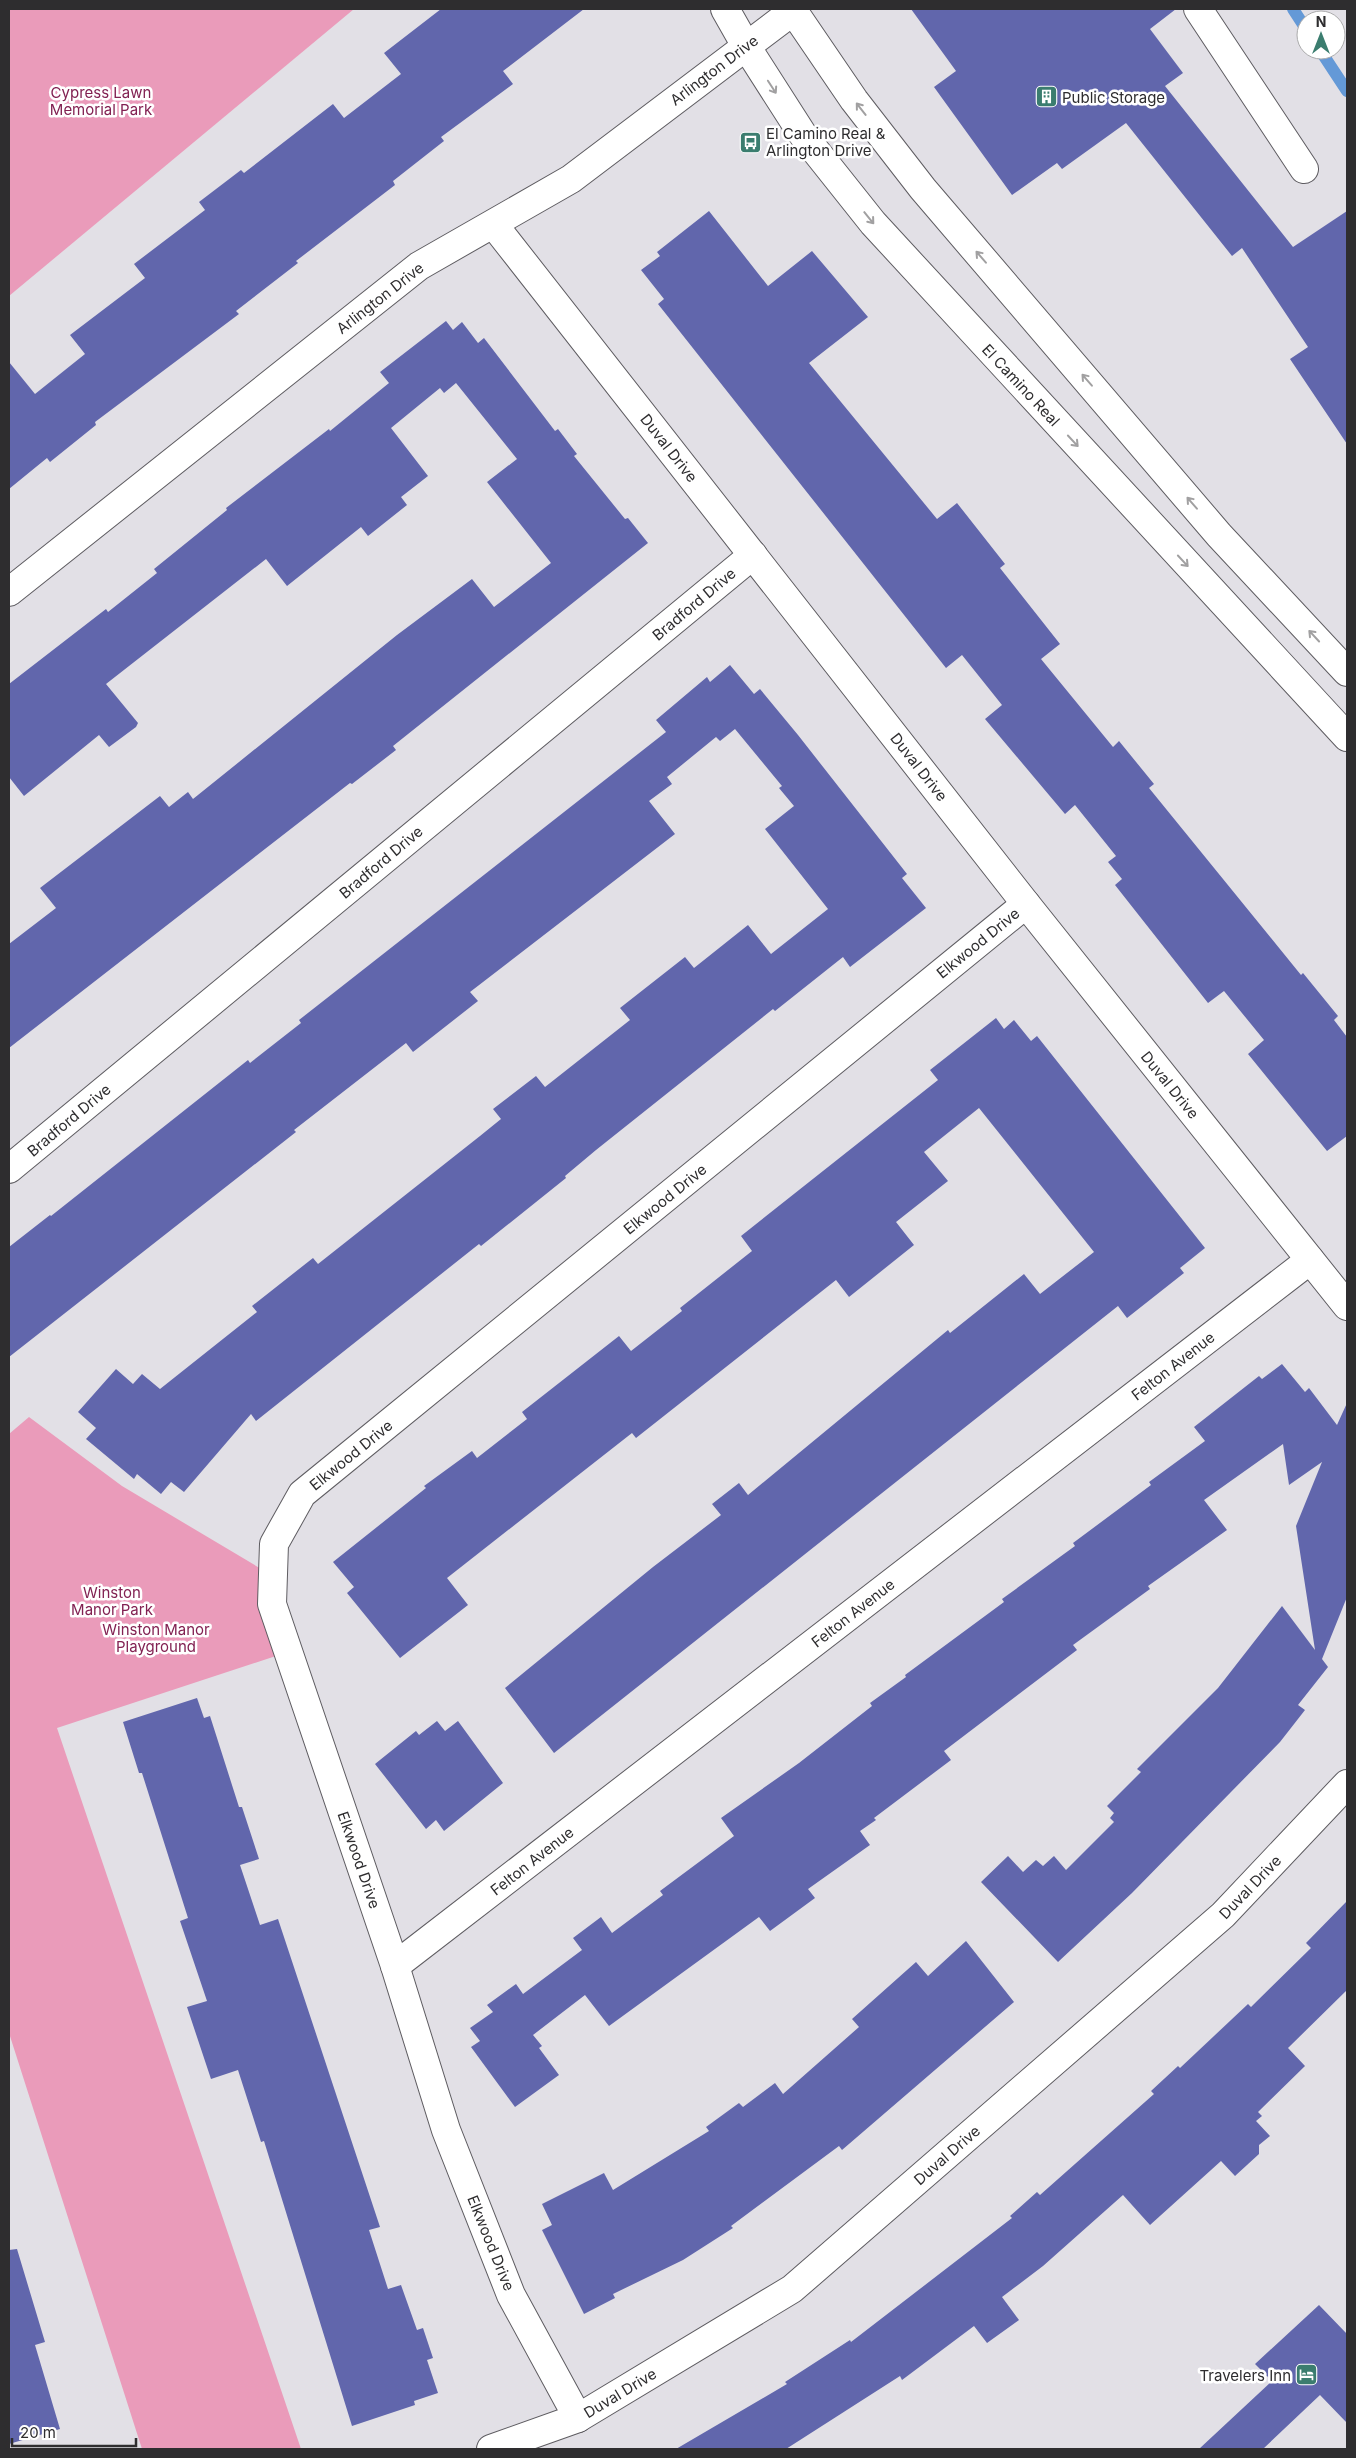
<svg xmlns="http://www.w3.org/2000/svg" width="1356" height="2458" font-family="Inter,sans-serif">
  <rect width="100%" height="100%" fill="#e2e0e6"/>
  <g fill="#ea9bba">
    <polygon points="9,9 354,9 9,296"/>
    <polygon points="29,1417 122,1486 273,1576 288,1652 57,1728 301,2449 142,2449 9,2033 9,1434"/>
  </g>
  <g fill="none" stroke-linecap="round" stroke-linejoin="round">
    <g stroke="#6499d7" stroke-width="12">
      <polyline points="1293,9 1306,29"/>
      <polyline points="1320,50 1347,91"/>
    </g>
  </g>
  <g fill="#6166ac">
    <polygon points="441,9 584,9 503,71 513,84 441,137 444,141 393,181 395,185 296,261 298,263 236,311 239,314 95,422 96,425 50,462 47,458 9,489 9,362 35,394 85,354 70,335 145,278 134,264 205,210 199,202 241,170 244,173 333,104 344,118 401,74 384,53"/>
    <polygon points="911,9 1176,9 1150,29 1183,73 1165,86 1293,247 1347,211 1347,444 1290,359 1308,347 1242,248 1232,256 1126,123 1062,169 1057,163 1012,195 934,87 956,71"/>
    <polygon points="709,211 768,286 812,251 868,317 809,363 937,519 957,503 1005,564 1000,568 1060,644 1041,659 1113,747 1119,741 1154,784 1149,788 1301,975 1303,973 1338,1016 1334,1020 1347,1037 1347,1136 1327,1151 1248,1054 1264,1040 1224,991 1208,1003 1115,885 1122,879 1108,862 1116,856 1075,805 1065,814 985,719 1002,705 962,655 946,668 658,304 664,299 641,270 660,256 657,252"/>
    <polygon points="446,321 453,330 462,322 478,343 484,338 555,431 558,429 577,454 574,456 625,519 628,518 648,543 393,746 396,750 352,784 350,783 9,1048 9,944 56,908 40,888 160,796 169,807 188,792 193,799 397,635 472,579 494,607 551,563 487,482 517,459 456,383 444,393 440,388 391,428 428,476 401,497 407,505 368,536 361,527 287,586 266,559 106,684 138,723 136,727 109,747 99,735 24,796 9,777 9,684 106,609 108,612 157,573 154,569 227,510 226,508 329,429 330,431 389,383 380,372"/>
    <polygon points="730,665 754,694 760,689 798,735 907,874 902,878 926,908 850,967 843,957 775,1011 773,1009 596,1150 565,1176 566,1178 481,1246 479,1244 256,1421 251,1414 184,1492 171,1482 161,1494 137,1474 134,1479 86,1439 96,1428 78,1412 116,1369 133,1384 142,1374 160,1389 257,1312 252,1306 313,1258 318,1264 480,1136 501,1119 493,1109 536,1076 545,1087 630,1020 620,1008 685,957 694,968 748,925 771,954 828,909 765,829 794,806 779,788 782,786 735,729 720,741 716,737 667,777 672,784 649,801 675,834 470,992 478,1001 413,1052 406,1043 294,1130 296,1132 9,1357 9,1247 50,1215 51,1216 248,1060 250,1063 301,1023 299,1020 666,732 656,720 707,677 710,682"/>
    <polygon points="996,1018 1004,1029 1014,1020 1031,1041 1037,1036 1205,1248 1180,1268 1184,1273 1127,1318 1118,1306 554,1753 505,1688 653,1567 721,1515 712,1504 739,1483 748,1495 948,1330 950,1333 1024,1274 1040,1294 1094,1252 979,1108 924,1152 948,1181 896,1222 914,1245 849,1297 836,1280 636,1438 632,1433 447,1578 468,1605 400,1658 347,1593 354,1587 333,1562 426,1488 424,1486 472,1451 477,1458 527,1419 522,1412 619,1336 631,1351 682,1311 680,1308 752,1251 741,1236 938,1080 930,1070"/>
    <polygon points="1282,1364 1305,1392 1309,1388 1337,1425 1347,1403 1347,1597 1322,1659 1328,1667 1298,1705 1305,1710 1280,1742 1132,1893 1058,1962 981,1882 1008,1856 1023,1872 1036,1860 1043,1866 1054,1856 1066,1870 1114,1822 1110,1818 1114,1813 1107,1806 1141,1772 1137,1769 1218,1688 1282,1606 1315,1650 1296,1526 1322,1462 1289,1485 1283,1444 1204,1500 1227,1530 1148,1586 1150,1589 1073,1645 1077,1650 944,1751 951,1760 874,1818 876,1820 860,1831 870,1845 808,1889 815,1898 770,1931 759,1917 609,2026 585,1995 533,2035 542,2046 539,2048 559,2075 515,2107 471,2047 480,2041 470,2028 493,2012 487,2005 516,1984 523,1994 582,1950 573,1938 601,1917 612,1933 663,1895 660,1891 734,1836 721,1818 799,1763 872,1706 870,1703 906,1677 905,1675 1004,1602 1002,1599 1075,1546 1073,1543 1151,1485 1149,1482 1205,1441 1194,1427 1259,1376 1262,1379"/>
    <polygon points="197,1698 204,1718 210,1716 239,1807 242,1807 259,1859 240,1865 260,1925 278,1919 380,2227 369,2230 388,2289 401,2285 417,2330 423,2328 433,2358 427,2360 438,2393 414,2401 415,2405 352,2426 264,2141 261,2142 238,2070 211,2079 187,2007 207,2001 180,1921 188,1918 142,1773 139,1773 123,1722"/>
    <polygon points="437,1721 445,1731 458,1721 503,1783 444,1831 436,1820 426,1829 375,1764 416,1731 419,1735"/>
    <polygon points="1347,1901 1347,1990 1288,2048 1305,2066 1258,2112 1262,2116 1256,2121 1270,2136 1259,2145 1259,2154 1235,2176 1221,2161 1150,2225 1123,2195 1043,2266 1002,2297 1019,2320 987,2343 974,2326 902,2380 900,2376 786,2449 676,2449 787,2384 785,2382 850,2340 851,2342 1012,2218 1010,2216 1037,2192 1040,2195 1154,2094 1151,2091 1178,2066 1180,2068 1248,2004 1251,2007 1311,1948 1306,1943"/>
    <polygon points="966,1941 1014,2002 842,2150 839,2146 731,2226 733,2228 683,2260 613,2294 615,2298 584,2314 542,2230 552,2225 542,2204 604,2173 613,2190 709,2131 706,2127 739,2103 743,2107 775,2083 783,2094 859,2027 852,2019 916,1962 928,1976"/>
    <polygon points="17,2249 45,2342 35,2345 60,2429 9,2444 9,2250"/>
    <polygon points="1319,2305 1347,2334 1347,2423 1320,2395 1263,2449 1199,2449 1272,2381 1255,2364"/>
  </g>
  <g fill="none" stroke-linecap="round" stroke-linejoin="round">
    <defs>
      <g id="minor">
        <polyline points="1198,9 1304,169"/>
        <polyline points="494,225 1026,904 1347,1306"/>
        <polyline points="9,592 419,266 571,179 793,11"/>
        <polyline points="9,1169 753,555"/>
        <polyline points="395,1966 1310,1260"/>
        <polyline points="578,2418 511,2295 446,2130 395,1966 272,1604 274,1544 302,1494 1026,904"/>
        <polyline points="491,2449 578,2418 792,2289 1223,1915 1347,1784"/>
      </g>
      <g id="major">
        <polyline points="725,9 746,46 803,135 873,223 1347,737"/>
        <polyline points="792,9 854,100 923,189 1219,535 1347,672"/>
      </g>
    </defs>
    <use href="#minor" stroke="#5e5c61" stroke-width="30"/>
    <use href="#major" stroke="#5e5c61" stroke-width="30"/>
    <use href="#minor" stroke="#fff" stroke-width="28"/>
    <use href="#major" stroke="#fff" stroke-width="28"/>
  </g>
  <defs><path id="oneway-shaft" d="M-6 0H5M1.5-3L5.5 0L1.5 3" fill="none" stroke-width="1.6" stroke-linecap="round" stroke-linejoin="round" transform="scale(1.25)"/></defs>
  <g stroke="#a1a0a1">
    <use href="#oneway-shaft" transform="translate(772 87) rotate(57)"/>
    <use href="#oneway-shaft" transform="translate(861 109) rotate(-128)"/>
    <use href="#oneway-shaft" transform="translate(869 218) rotate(51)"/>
    <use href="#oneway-shaft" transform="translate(981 257) rotate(-131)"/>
    <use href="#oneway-shaft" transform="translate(1087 380) rotate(-131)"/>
    <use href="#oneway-shaft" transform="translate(1073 441) rotate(47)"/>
    <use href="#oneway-shaft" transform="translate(1192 503) rotate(-131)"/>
    <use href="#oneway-shaft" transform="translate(1183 561) rotate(47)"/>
    <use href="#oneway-shaft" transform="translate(1314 636) rotate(-133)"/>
  </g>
  <defs>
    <symbol id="building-square" viewBox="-11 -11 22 22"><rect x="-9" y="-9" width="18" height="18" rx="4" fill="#3b7d6f" stroke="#fff"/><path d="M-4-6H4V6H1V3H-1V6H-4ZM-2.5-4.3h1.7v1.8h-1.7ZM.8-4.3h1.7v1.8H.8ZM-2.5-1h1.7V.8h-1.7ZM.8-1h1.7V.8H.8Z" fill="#fff"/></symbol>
    <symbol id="bus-square" viewBox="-11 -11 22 22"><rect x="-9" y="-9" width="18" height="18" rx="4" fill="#3b7d6f" stroke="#fff"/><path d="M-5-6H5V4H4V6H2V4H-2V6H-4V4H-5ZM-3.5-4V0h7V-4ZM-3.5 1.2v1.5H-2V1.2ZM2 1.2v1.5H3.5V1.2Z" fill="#fff"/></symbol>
    <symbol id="hotel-square" viewBox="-11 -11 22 22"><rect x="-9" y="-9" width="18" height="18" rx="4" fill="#3b7d6f" stroke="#fff"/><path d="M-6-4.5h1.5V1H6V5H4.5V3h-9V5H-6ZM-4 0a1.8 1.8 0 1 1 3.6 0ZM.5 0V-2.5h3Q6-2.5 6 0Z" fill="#fff"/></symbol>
  </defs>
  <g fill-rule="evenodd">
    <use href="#building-square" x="1034" y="84" width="25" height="25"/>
    <use href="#bus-square" x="738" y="130" width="25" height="25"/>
    <use href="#hotel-square" x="1294" y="2362" width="25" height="25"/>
  </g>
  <g text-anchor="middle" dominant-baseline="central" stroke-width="5" stroke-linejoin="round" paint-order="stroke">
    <g font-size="15" fill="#2e2d2f" stroke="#fff">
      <text transform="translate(714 70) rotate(-37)">Arlington Drive</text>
      <text transform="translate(380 298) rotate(-38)">Arlington Drive</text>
      <text transform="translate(1021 385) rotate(47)">El Camino Real</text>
      <text transform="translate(669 448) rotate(52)">Duval Drive</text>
      <text transform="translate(694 604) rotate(-40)">Bradford Drive</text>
      <text transform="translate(919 767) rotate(52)">Duval Drive</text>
      <text transform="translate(381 862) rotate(-40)">Bradford Drive</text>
      <text transform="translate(978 943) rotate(-39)">Elkwood Drive</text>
      <text transform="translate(1170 1085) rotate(51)">Duval Drive</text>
      <text transform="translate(69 1120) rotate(-40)">Bradford Drive</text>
      <text transform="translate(665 1199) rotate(-39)">Elkwood Drive</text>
      <text transform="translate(1173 1366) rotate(-38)">Felton Avenue</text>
      <text transform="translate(351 1455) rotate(-39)">Elkwood Drive</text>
      <text transform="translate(853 1613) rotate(-38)">Felton Avenue</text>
      <text transform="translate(359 1860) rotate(71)">Elkwood Drive</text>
      <text transform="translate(532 1861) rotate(-38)">Felton Avenue</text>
      <text transform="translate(1250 1887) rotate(-46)">Duval Drive</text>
      <text transform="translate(947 2155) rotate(-41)">Duval Drive</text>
      <text transform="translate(491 2243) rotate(68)">Elkwood Drive</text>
      <text transform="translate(620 2393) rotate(-31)">Duval Drive</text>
    </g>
    <g font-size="15" fill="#822152" stroke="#fff">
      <text x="101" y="92">Cypress Lawn<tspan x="101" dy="17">Memorial Park</tspan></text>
      <text x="112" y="1592">Winston<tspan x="112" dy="17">Manor Park</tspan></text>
      <text x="156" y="1629">Winston Manor<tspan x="156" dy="17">Playground</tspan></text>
    </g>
    <g font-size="15" fill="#2e2d2f" stroke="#fff" text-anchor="start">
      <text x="1062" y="97">Public Storage</text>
      <text x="766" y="133">El Camino Real &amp;<tspan x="766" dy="17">Arlington Drive</tspan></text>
      <text x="1291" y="2375" text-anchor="end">Travelers Inn</text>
    </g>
  </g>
  <rect width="1356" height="2458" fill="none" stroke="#2e2d2f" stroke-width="20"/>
  <g transform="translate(1321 35)"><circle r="24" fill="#ffffff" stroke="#ababac"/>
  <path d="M0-4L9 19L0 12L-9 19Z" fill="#3b7d6f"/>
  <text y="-8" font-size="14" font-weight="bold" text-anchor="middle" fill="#2e2d2f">N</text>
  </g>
  <path d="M12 2438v8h124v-8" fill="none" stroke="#2e2d2f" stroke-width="2.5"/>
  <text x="20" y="2438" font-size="15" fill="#2e2d2f" stroke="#ffffff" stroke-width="4" paint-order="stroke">20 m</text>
</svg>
